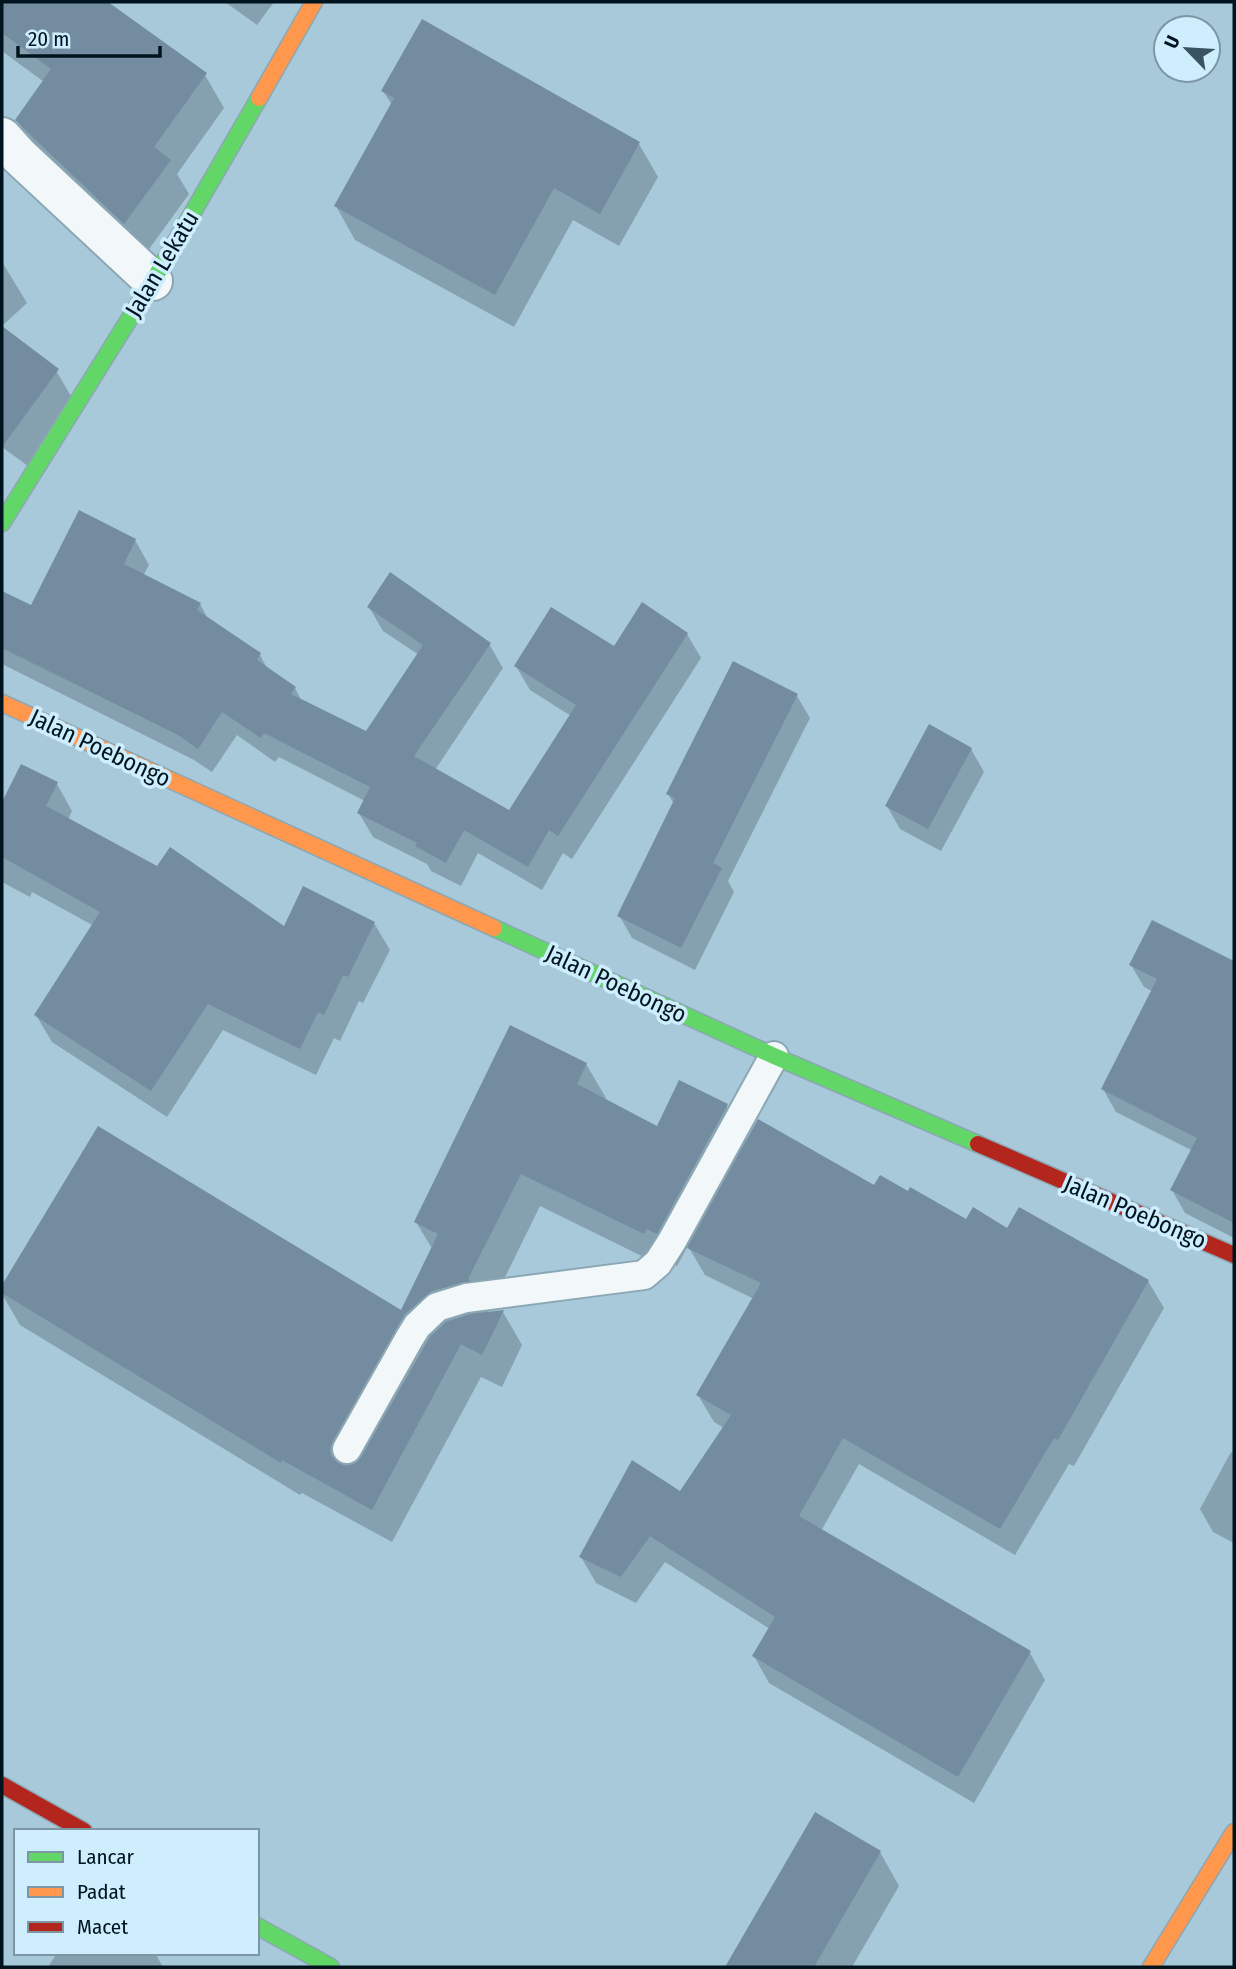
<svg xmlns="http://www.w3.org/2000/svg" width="1236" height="1969" font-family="'Fira Sans Condensed',sans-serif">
  <rect width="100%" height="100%" fill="#a7c9da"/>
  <g fill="#0003">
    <polygon points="2,2 105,2 205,75 224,108 177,174 189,194 144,256 36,153 17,120 44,82 2,51"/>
    <polygon points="225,2 274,2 257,25"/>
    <polygon points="422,21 639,144 658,177 619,246 573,220 514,327 355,240 336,206 392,105 383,91"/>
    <polygon points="2,262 27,303 2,326"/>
    <polygon points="2,328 54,367 75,403 32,469 2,447"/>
    <polygon points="135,540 149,565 143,576 200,604 209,621 260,655 268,670 295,688 302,702 367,734 419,655 383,631 369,607 489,644 503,668 435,770 510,813 571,716 530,690 516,666 687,634 701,658 572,859 563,853 542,890 478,853 461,886 431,871 427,864 373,837 359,813 365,801 279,757 275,762 237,735 212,772 194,760 2,664 3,593 32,608"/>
    <polygon points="797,696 810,718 728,881 734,892 695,970 632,938 619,915 674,804 668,794"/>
    <polygon points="971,749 984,772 941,851 900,829 887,806"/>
    <polygon points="57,784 72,811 68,820 157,868 284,929 374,923 390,950 363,1003 359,1001 340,1041 334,1038 316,1075 223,1030 167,1117 52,1042 36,1015 94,926 32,892 30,897 2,882 2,802"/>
    <polygon points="1153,922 1234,963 1234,1238 1185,1213 1172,1190 1193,1151 1116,1112 1103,1089 1152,991 1144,987 1131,965"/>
    <polygon points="586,1064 606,1098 605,1100 658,1128 680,1082 727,1106 748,1142 967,1222 1008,1230 1148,1281 1164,1308 1074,1466 1069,1464 1015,1555 859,1464 821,1531 1030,1653 1045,1680 974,1803 769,1683 754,1656 770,1629 665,1562 636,1603 596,1583 581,1557 681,1494 724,1428 714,1422 698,1395 754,1299 705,1275 688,1246 677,1266 667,1262 664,1267 540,1206 487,1314 503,1312 522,1345 502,1387 481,1377 392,1542 302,1493 300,1495 20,1325 2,1294 2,1288 99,1129 402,1313 433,1250 416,1222"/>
    <polygon points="1231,1452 1234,1454 1234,1543 1213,1532 1200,1509"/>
    <polygon points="816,1815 880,1852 899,1886 852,1967 727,1967"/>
    <polygon points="57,1953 155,1953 163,1967 48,1967"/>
  </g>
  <g fill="#738c9f">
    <polygon points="2,2 108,2 207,73 154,147 171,160 124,224 15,120 51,69 2,33"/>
    <polygon points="422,19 640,142 600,214 554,188 495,295 334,206 394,98 381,91"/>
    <polygon points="2,326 59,369 2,447"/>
    <polygon points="79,510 136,539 124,564 201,603 197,610 261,653 257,660 296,687 291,694 366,731 423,645 367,607 390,572 491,643 414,756 509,810 576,705 514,666 551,607 614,646 642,602 688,633 558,836 549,830 528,867 464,830 446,863 415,846 417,843 357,813 370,787 264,733 261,738 222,712 198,749 178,735 2,648 2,591 31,605"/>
    <polygon points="733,661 798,694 713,863 722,868 681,948 617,916 675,798 666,794"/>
    <polygon points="929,724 972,748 928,829 885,806"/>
    <polygon points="21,764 58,782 46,806 157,866 170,847 284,926 303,886 375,922 348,977 343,975 324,1015 318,1012 300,1049 208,1004 151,1091 34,1015 100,912 2,857 2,802"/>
    <polygon points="1152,920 1234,961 1234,1223 1170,1190 1197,1138 1101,1089 1157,979 1129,965"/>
    <polygon points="510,1025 587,1063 577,1084 657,1126 679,1080 728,1104 657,1234 647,1229 644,1234 521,1174 468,1279 471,1281 432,1291 405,1314 333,1441 330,1450 332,1457 338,1463 346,1466 356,1463 361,1457 430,1337 446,1322 470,1314 504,1310 482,1355 461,1344 372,1510 282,1460 281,1463 2,1293 2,1285 98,1126 401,1310 438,1234 414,1222"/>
    <polygon points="758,1119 874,1185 880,1175 908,1191 910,1187 966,1219 973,1207 1007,1228 1019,1207 1149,1280 1058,1440 1054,1438 1000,1529 843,1438 799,1516 1031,1651 958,1777 752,1656 775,1617 650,1536 621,1577 579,1557 632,1460 680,1491 731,1415 696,1395 761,1283 687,1248"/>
    <polygon points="815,1812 881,1851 814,1967 725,1967"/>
  </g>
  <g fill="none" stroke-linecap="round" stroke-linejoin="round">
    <defs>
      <polyline id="lane" points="347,1449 409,1339 417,1326 437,1307 466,1298 644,1275 658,1263 672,1241 774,1056"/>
      <polyline id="street" points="2,137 19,156 153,281"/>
      <g id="fast">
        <polyline points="2,523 153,281 259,98"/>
        <polyline points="494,928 774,1056 978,1144"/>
        <polyline points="257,1926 331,1967"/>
      </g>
      <g id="slow">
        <polyline points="259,98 314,2"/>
        <polyline points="2,703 494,928"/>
        <polyline points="1151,1967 1234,1832"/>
      </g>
      <g id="jam">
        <polyline points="978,1144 1234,1255"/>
        <polyline points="2,1785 84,1831"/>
      </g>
    </defs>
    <use href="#lane" stroke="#8ca7b4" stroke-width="32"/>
    <use href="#street" stroke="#8ca7b4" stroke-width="42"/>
    <use href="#fast" stroke="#8ca7b4" stroke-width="19"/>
    <use href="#slow" stroke="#8ca7b4" stroke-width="19"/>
    <use href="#jam" stroke="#8ca7b4" stroke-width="19"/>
    <use href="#lane" stroke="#f2f7f9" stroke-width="28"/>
    <use href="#street" stroke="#f2f7f9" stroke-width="38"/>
    <use href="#fast" stroke="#63d668" stroke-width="16"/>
    <use href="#slow" stroke="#ff974d" stroke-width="16"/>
    <use href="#jam" stroke="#b3261e" stroke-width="16"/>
  </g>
  <g text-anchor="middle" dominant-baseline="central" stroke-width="7" stroke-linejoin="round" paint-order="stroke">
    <g font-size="24" fill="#00141f" stroke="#ceedfd">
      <text transform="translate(162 264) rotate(-59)">Jalan Lekatu</text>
      <text transform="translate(100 748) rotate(25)">Jalan Poebongo</text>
      <text transform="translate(616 984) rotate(25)">Jalan Poebongo</text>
      <text transform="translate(1135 1212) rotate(23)">Jalan Poebongo</text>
    </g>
  </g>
  <rect width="1236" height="1969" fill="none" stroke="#00141f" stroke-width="7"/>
  <rect x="14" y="1829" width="245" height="126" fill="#ceedfd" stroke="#7c96a4" stroke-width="2"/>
  <rect x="28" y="1852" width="35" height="10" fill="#63d668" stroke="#7c96a4" stroke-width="2"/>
  <text x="77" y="1864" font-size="21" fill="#00141f">Lancar</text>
  <rect x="28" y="1887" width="35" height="10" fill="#ff974d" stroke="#7c96a4" stroke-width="2"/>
  <text x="77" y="1899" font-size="21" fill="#00141f">Padat</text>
  <rect x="28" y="1922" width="35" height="10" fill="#b3261e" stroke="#7c96a4" stroke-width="2"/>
  <text x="77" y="1934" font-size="21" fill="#00141f">Macet</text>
  <g transform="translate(1187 49) rotate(295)"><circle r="33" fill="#ceedfd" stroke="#7c96a4" stroke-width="2"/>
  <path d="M0-5L12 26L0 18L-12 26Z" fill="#3a5360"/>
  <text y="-10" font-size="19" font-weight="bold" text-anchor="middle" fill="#00141f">U</text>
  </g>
  <path d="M18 46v10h142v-10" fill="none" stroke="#00141f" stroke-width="3.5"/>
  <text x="28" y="46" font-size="21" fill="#00141f" stroke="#ceedfd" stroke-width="5" paint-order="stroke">20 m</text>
</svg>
